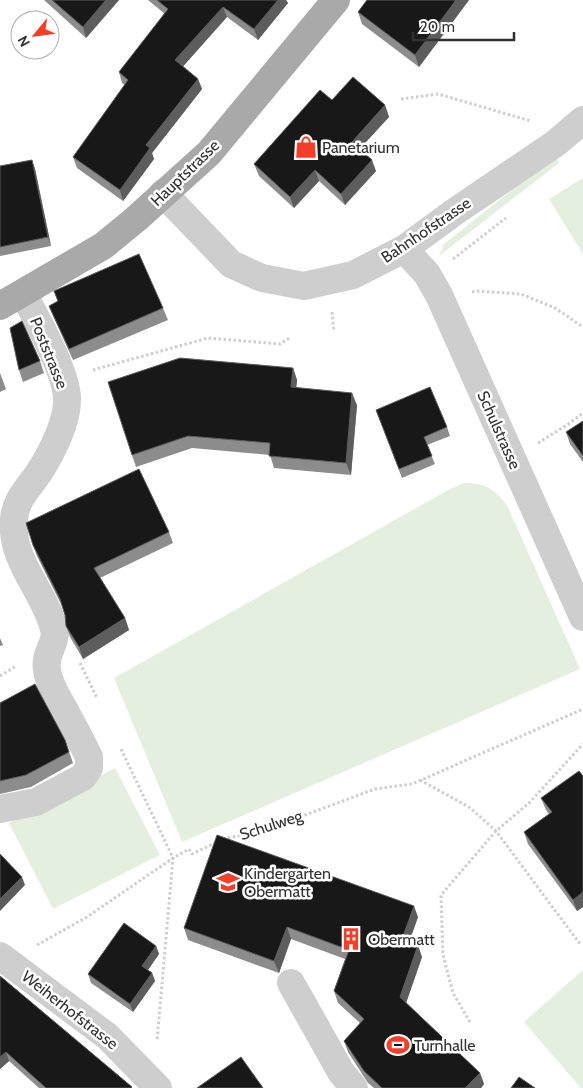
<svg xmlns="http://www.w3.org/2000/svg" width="583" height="1088" font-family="Cabin,sans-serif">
  <rect width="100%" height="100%" fill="#fff"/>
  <g fill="#e5efdf">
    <polygon points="557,154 559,163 439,256 444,244"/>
    <polygon points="583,178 583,254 549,199"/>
    <path d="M 464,483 C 485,483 494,489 507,505 L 580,669 L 182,842 L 114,678 L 450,489 Z"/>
    <polygon points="115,768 160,855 53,909 9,823"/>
    <polygon points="583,970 583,1088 581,1088 524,1022"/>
  </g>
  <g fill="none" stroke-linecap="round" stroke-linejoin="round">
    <g stroke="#cecece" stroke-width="3" stroke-dasharray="2.5 2.5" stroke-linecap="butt">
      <polyline points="401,99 438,94 531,121"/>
      <polyline points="453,259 506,218"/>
      <polyline points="472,292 477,291 521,294 555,308 583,327"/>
      <polyline points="332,312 334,332"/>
      <polyline points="93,370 208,338 280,344 291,337"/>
      <polyline points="538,443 567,425 583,413"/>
      <polyline points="80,663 97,698"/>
      <polyline points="0,676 16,666"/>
      <polyline points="121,749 173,858 157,1041"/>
      <polyline points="420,780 469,807 496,831 580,944"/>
      <polyline points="223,839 262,831 375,789 412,784 583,709"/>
      <polyline points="37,945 87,917 173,858 189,849 192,854 217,842"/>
      <polyline points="470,1022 453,993 443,955 441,895 496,831 530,802 583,744"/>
    </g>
    <g stroke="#cecece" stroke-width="28">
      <polyline points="163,193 231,264 262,278 304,286 353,275 404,249 453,213 556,143 583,120"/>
      <polyline points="404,249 427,274 439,295 583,617"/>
      <path d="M 0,809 L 36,802 L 83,777 L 89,768 L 89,757 C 81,740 72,724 63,707 C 56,695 48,682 47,669 C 44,654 58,641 54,629 C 45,592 10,560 14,520 C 15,499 29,488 40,471 C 52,452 68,421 67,398 C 66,371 36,318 23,293"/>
      <polyline points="0,956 107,1036 158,1088"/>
      <polyline points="291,983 341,1072 354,1088"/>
    </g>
    <polyline stroke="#a9a9a9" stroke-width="28" points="0,306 103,246 136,219 209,153 336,0"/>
  </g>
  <g fill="#8c8c8c">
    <polygon points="44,0 119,0 86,38"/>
    <polygon points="148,0 286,0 288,3 258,40 227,17 183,66 198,79 202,89 152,153 154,159 123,201 77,168 73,157 125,85 122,83 119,72 165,14"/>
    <polygon points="469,0 419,67 362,24 358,12"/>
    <polygon points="332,100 385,105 389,117 359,149 376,171 345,205 319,181 294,208 259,176 254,164"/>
    <polygon points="32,160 35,169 51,246 0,256 0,166"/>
    <polygon points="54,291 163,308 168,320 73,360 54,318 49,306 58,302"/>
    <polygon points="40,361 44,373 23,382 19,370"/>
    <polygon points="293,368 297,380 296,388 357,405 351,475 274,468 270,455 192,448 136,467 132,455"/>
    <polygon points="0,373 6,389 0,392"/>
    <polygon points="376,410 447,427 450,436 427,445 435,464 402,478"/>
    <polygon points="583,421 583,462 570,444 566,432"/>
    <polygon points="169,532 173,543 100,578 125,618 129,630 83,659 70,637 66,626 65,615 63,608 37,556 33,545"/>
    <polygon points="0,638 3,645 0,646"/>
    <polygon points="0,703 65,740 73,763 31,787 0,794"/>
    <polygon points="583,776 583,907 577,911 528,844 524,832 549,814 546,810 541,798"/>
    <polygon points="418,917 409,942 422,957 406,1003 480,1073 484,1084 481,1088 374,1088 368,1083 348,1052 344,1041 360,1023 338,1003 334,991 345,959 291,939 279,973 188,940 184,928"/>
    <polygon points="156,946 159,954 148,970 152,973 155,981 133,1012 91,983 88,974"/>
    <polygon points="0,976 132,1087 132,1088 39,1088 9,1061 0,1069"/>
  </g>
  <g fill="#5d5d5d">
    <polygon points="106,0 119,0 86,38 83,27"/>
    <polygon points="278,0 286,0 288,3 258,40 254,29"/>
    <polygon points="456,0 469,0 419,67 415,55"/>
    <polygon points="223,7 227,17 179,71 175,60"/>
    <polygon points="198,79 202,89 152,153 154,159 123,201 120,190 146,145"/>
    <polygon points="385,105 389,117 356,153 352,142"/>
    <polygon points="32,160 35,169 51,246 48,237"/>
    <polygon points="372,160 376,171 345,205 341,194"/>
    <polygon points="315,170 319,181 294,208 290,197"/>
    <polygon points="293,368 297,380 295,399 291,387"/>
    <polygon points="352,393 357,405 351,475 346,463"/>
    <polygon points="125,618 129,630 83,659 79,647"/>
    <polygon points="22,877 25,885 0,911 0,899"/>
    <polygon points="583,892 583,907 577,911 573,900"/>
    <polygon points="414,906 418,917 406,951 402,939"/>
    <polygon points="287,927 291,939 279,973 274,961"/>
    <polygon points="418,945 422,957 404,1009 400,997"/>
    <polygon points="156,946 159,954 145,974 142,966"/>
    <polygon points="152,973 155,981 133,1012 130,1004"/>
    <polygon points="6,1052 9,1061 0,1069 0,1057"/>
    <polygon points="480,1073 484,1084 481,1088 465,1088"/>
  </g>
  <g fill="#181818" stroke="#5d5d5d">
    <polygon points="52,0 106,0 83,27"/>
    <polygon points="157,0 278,0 254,29 223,7 175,60 198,79 146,145 150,148 120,190 73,157 128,80 119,72 168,9"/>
    <polygon points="367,0 456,0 415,55 358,12"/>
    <polygon points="353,77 385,105 352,142 372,160 341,194 315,170 290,197 254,164 320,90 332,100"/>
    <polygon points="32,160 48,237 0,247 0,166"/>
    <polygon points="139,254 163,308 69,349 49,306 58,301 54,291"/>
    <polygon points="22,321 40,361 19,370 10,328"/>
    <polygon points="180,358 293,368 291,387 352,393 346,463 269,456 270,443 188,436 132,455 108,382"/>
    <polygon points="430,387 447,427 424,437 432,456 399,469 376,410"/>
    <polygon points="583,421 583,456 566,432"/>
    <polygon points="139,469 169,532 94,568 125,618 79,647 66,626 65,615 60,599 33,545 26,523"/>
    <polygon points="35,684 65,740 69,752 26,775 0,781 0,703"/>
    <polygon points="579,771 583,776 583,892 573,900 524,832 552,812 541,798"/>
    <polygon points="217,835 414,906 402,939 418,945 400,997 480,1073 465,1088 382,1088 364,1071 344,1041 364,1019 334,991 349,950 287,927 274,961 184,928"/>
    <polygon points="0,854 22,877 0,899"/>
    <polygon points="124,923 156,946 142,966 152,973 130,1004 88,974"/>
    <polygon points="0,976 132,1087 131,1088 46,1088 6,1052 0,1057"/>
    <polygon points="241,1057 263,1088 197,1088"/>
    <polygon points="519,1077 535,1088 511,1088"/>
  </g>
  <defs>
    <symbol id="shop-bare" viewBox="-9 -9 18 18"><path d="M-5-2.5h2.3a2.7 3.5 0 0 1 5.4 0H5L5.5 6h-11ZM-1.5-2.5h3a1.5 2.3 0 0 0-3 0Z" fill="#f33f29" stroke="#fff" stroke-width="2.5" paint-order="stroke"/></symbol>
    <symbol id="school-bare" viewBox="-9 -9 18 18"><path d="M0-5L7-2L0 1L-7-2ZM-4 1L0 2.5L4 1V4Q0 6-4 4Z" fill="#f33f29" stroke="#fff" stroke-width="2.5" paint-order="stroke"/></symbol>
    <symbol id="building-bare" viewBox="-9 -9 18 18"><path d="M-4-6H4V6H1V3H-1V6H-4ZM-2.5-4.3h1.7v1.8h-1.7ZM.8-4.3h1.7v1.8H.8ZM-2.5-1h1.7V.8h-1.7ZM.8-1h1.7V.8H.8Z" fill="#f33f29" stroke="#fff" stroke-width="2.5" paint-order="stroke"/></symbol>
    <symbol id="stadium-bare" viewBox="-9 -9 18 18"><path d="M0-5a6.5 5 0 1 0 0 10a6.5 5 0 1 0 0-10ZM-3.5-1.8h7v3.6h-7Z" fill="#f33f29" stroke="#fff" stroke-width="2.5" paint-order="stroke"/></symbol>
  </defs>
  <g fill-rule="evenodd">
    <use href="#shop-bare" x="290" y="131" width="32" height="32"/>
    <use href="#school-bare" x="212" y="866" width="32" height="32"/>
    <use href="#building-bare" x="335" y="923" width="32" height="32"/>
    <use href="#stadium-bare" x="382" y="1029" width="32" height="32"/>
  </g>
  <g text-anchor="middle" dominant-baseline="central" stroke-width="5" stroke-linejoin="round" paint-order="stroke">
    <g font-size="16" fill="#313131" stroke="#fff" text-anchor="start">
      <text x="322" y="147">Panetarium</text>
      <text x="244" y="873">Kindergarten<tspan x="244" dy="18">Obermatt</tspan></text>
      <text x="368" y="939">Obermatt</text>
      <text x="414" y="1045">Turnhalle</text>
    </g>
    <g font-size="16" fill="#313131" stroke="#fff">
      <text transform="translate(185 173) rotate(-44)">Hauptstrasse</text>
      <text transform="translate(426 230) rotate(-34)">Bahnhofstrasse</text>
      <text transform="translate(49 353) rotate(68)">Poststrasse</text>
      <text transform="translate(499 430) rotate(66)">Schulstrasse</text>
      <text transform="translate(271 825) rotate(-18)">Schulweg</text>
      <text transform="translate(70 1010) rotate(38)">Weiherhofstrasse</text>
    </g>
  </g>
  <g transform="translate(35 35) rotate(241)"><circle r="24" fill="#ffffff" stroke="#adadad"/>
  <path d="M0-4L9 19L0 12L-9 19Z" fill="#f33f29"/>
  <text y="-8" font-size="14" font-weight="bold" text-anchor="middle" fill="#313131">N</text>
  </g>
  <path d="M413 32v8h101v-8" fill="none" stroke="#313131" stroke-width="2.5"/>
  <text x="420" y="32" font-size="15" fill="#313131" stroke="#ffffff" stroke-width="4" paint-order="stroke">20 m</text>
</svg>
